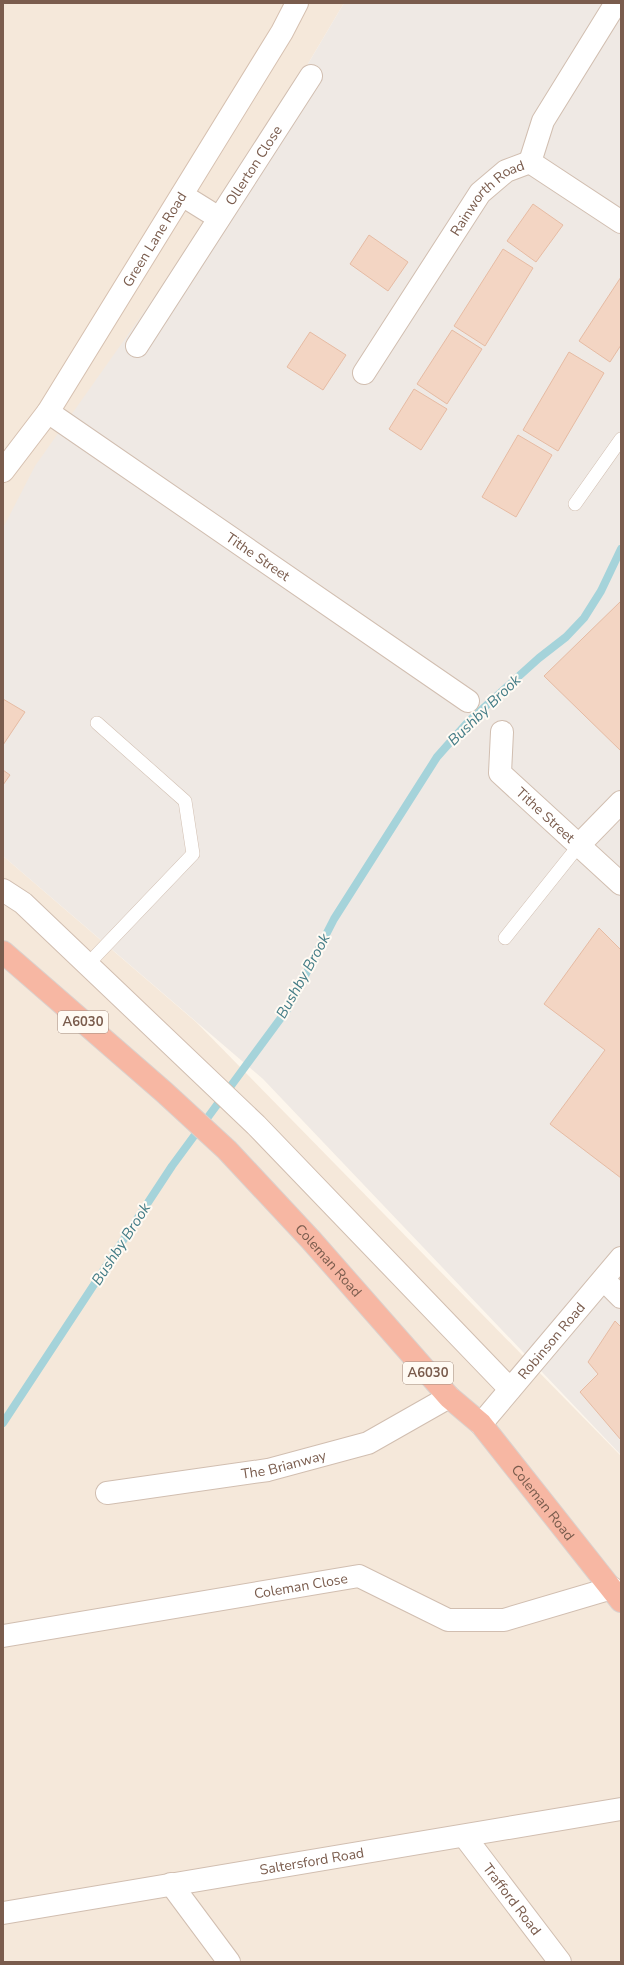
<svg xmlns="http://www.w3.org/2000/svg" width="624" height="1965" font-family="'Nunito Sans',sans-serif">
  <rect width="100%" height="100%" fill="#fdf6ec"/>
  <g fill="#f5e8da">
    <polygon points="3,3 344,3 248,165 3,528"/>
    <polygon points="3,856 196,1022 621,1456 621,1962 3,1962"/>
  </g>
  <polygon fill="#efe9e4" points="344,3 621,3 621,1455 263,1079 3,856 3,528 35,466 248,165"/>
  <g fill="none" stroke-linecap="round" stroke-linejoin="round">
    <polyline stroke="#a5d3da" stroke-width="8" points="3,1423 172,1166 289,1007 334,919 437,757 468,722 539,658 566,637 584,618 601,591 621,549"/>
  </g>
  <g fill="#f3d5c3" stroke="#e6bba3">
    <polygon points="533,204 563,225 536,262 507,241"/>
    <polygon points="369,235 408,262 388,291 350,264"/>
    <polygon points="503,249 533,268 485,346 454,326"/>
    <polygon points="621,277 621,345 610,362 579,341"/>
    <polygon points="452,330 482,349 447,404 417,384"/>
    <polygon points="310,332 346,355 323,390 287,367"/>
    <polygon points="569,352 604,373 558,451 523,430"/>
    <polygon points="414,389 447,409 421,450 389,429"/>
    <polygon points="518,435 552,455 516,517 482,497"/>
    <polygon points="621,601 621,751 544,676"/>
    <polygon points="3,699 25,712 3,745"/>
    <polygon points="3,770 10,775 3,785"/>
    <polygon points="599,928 621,950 621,1178 550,1124 605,1050 544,1004"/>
    <polygon points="615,1321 621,1327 621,1440 580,1392 598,1374 588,1362"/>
  </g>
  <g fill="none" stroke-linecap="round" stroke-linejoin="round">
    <defs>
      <g id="lane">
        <polyline points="575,504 621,439"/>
        <polyline points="505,938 580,844"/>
        <polyline points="88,964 193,854 185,801 97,723"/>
      </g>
      <g id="street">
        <polyline points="530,162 543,121 616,3"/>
        <polyline points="530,162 621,222"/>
        <polyline points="182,195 219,218"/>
        <path id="s1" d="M 137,346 L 311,76"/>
        <path id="s2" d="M 364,373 L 480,193 L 506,171 L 530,162"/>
        <path id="s3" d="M 48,412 L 468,701"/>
        <path id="s4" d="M 502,732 L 500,773 L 621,884"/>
        <polyline points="580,844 621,802"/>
        <polyline points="3,890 23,903 256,1125 510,1389"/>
        <polyline points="604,1280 621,1297"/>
        <path id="s5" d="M 481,1424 L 621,1258"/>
        <path id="s6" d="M 107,1493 L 268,1470 L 368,1443 L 449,1397"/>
        <path id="s7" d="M 3,1636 L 359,1576 L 448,1620 L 504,1620 L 612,1588"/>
        <path id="s8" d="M 465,1837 L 560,1962"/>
        <polyline points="171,1884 229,1962"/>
        <path id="s9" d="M 3,1913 L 621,1809"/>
      </g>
      <g id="secondary">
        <path id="s10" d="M 3,471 L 48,412 L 282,32 L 297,3"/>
      </g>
      <g id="highway">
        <path id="s11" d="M 3,952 L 164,1092 L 227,1150 L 311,1240 L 449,1397 L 481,1424 L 621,1601"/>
      </g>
    </defs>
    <use href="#lane" stroke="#d1beb0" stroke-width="14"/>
    <use href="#street" stroke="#d1beb0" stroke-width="24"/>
    <use href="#secondary" stroke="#d6c0b0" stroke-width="24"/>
    <use href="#highway" stroke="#dad1cd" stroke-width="24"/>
    <use href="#lane" stroke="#fff" stroke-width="13"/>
    <use href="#street" stroke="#fff" stroke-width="22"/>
    <use href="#secondary" stroke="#fff" stroke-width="22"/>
    <use href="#highway" stroke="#f7b7a3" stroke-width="22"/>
  </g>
  <g text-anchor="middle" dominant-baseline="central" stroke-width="4" stroke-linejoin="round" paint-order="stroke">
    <g fill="#fffaf3" stroke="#a28b7f" stroke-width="1">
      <rect x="58" y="1011" width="50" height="22" rx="3"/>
      <rect x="403" y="1362" width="50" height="22" rx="3"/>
    </g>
    <g font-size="13" font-weight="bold" fill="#7a5c4d">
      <text x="83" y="1022">A6030</text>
      <text x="428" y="1373">A6030</text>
    </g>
    <g font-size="14" fill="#7a5c4d" stroke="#fffaf3">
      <text stroke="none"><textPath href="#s1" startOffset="215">Ollerton Close</textPath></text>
      <text stroke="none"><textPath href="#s2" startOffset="216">Rainworth Road</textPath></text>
      <text stroke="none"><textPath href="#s10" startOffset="277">Green Lane Road</textPath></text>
      <text stroke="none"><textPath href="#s3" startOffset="255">Tithe Street</textPath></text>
      <text stroke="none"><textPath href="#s4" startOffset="103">Tithe Street</textPath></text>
      <text stroke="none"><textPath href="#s11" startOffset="449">Coleman Road</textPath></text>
      <text stroke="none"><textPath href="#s5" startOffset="109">Robinson Road</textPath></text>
      <text stroke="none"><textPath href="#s6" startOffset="179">The Brianway</textPath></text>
      <text stroke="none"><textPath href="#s11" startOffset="773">Coleman Road</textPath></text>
      <text stroke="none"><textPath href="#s7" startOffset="302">Coleman Close</textPath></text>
      <text stroke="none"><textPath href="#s9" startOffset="313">Saltersford Road</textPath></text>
      <text stroke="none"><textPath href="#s8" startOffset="78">Trafford Road</textPath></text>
    </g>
    <g font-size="15" font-style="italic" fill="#437c86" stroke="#fffaf3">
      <text transform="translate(484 710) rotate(-44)">Bushby Brook</text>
      <text transform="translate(303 976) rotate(-61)">Bushby Brook</text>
      <text transform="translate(121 1244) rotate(-57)">Bushby Brook</text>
    </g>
  </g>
  <rect width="624" height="1965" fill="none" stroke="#7a5c4d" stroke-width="8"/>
</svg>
